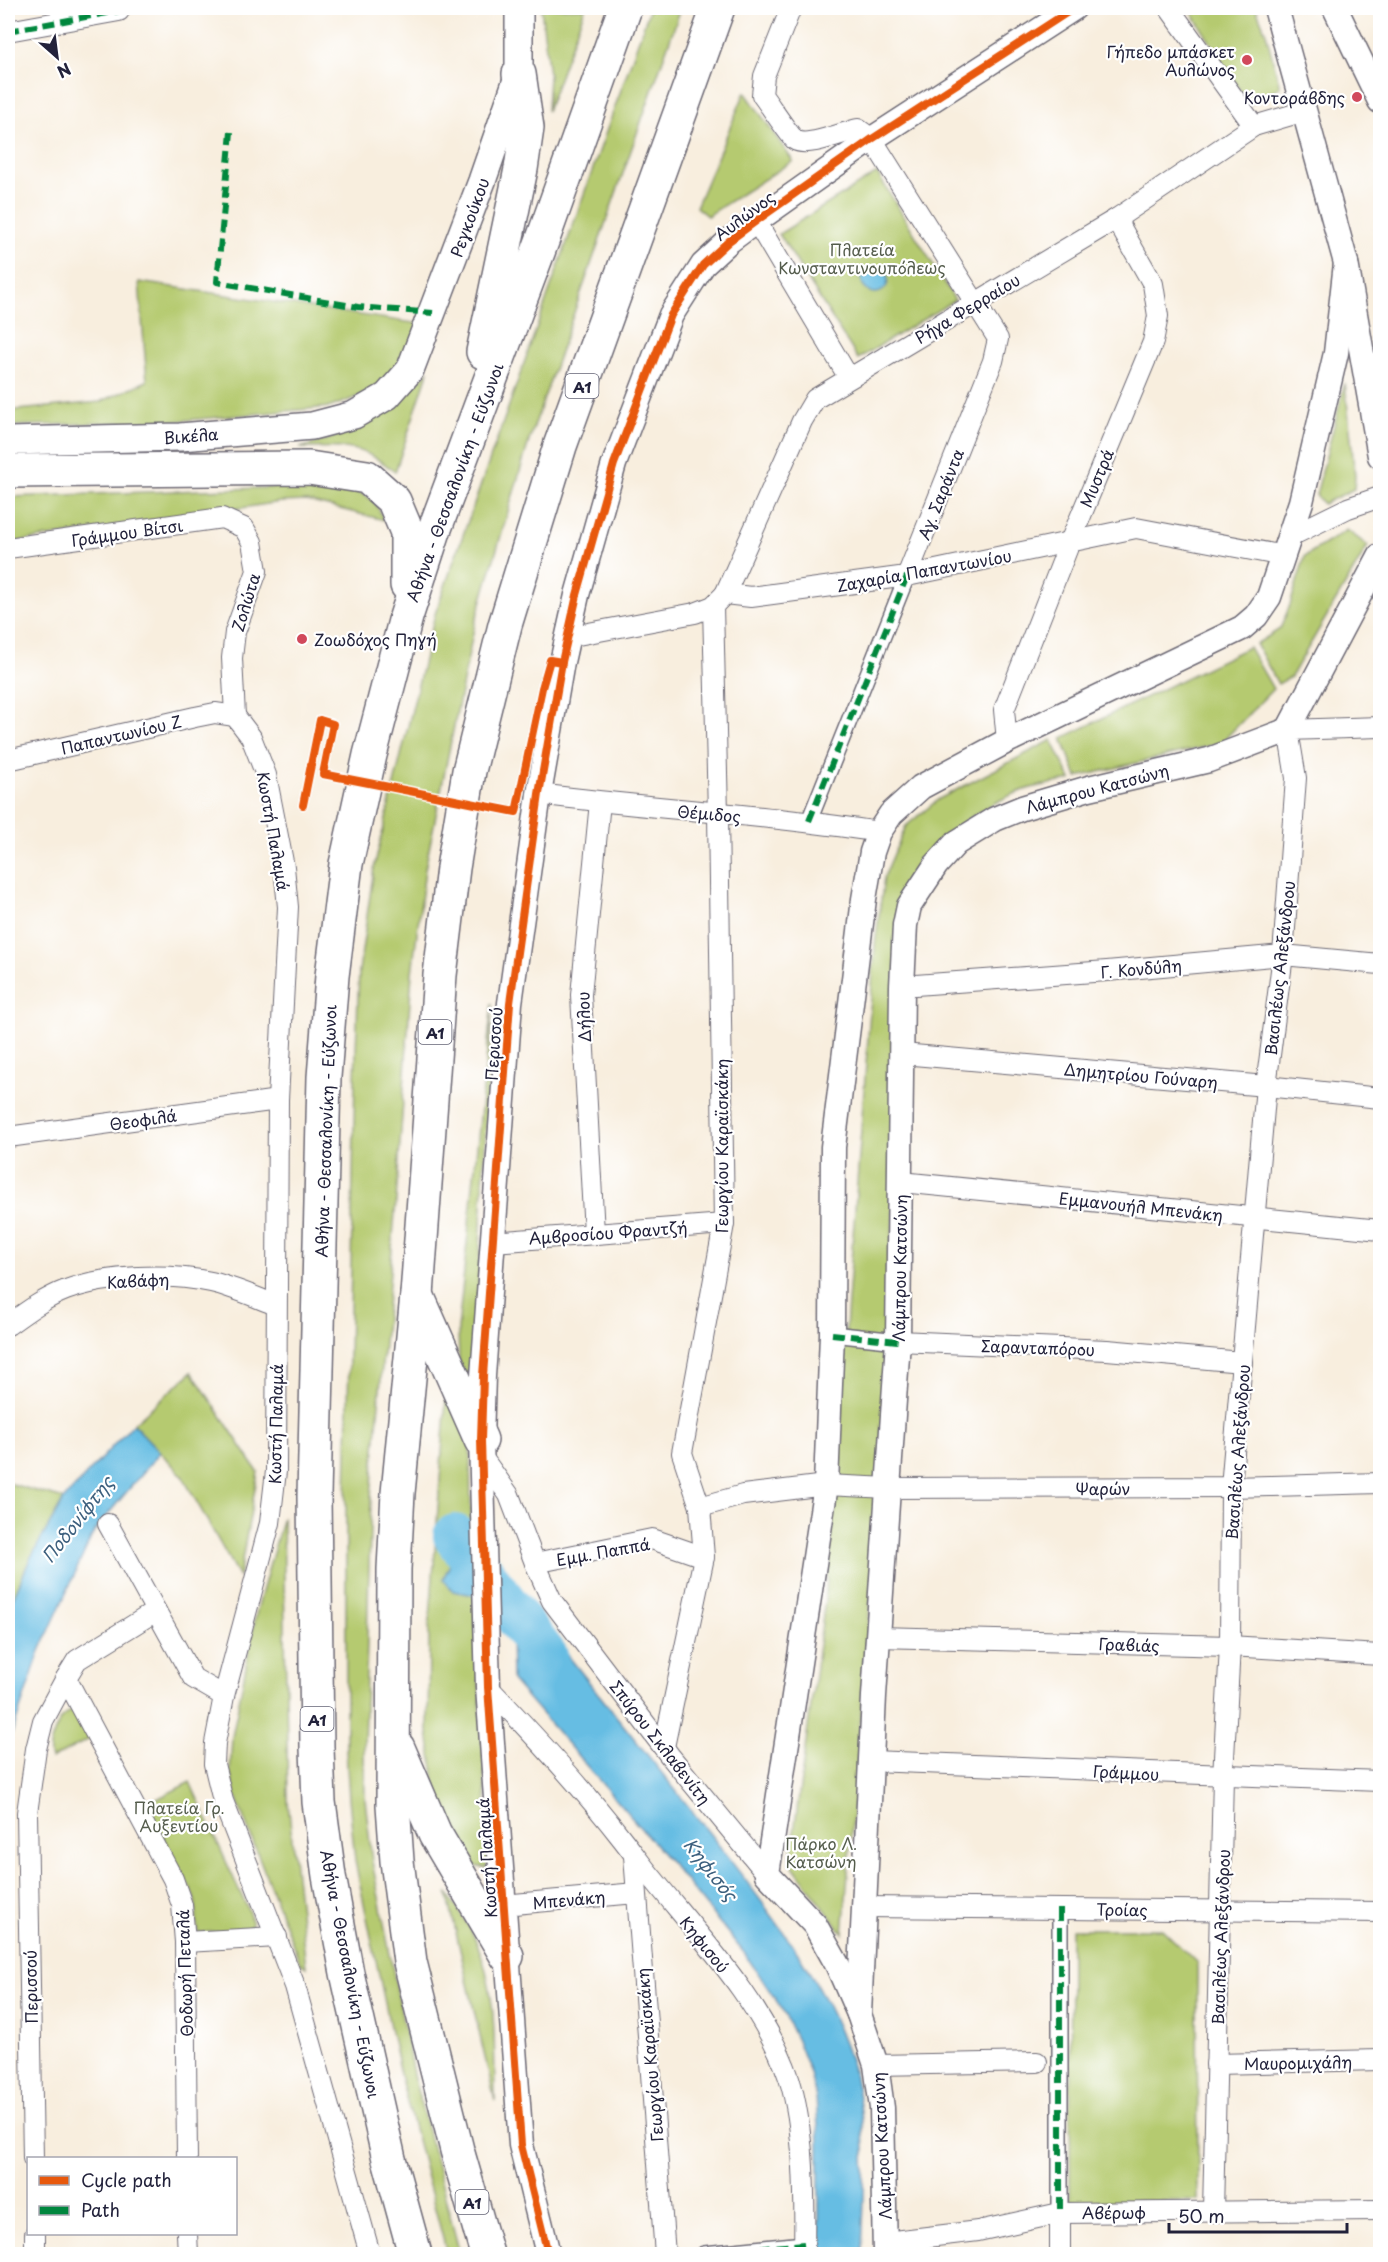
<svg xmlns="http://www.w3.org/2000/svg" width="1388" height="2262" font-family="'Playpen Sans',sans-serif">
  <rect width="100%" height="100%" fill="#fff"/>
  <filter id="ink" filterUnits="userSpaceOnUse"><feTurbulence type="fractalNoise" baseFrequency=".0167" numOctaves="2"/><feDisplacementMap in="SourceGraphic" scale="12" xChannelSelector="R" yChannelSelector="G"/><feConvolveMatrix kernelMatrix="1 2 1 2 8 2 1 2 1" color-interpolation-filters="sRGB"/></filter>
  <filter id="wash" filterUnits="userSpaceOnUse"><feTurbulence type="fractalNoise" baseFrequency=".008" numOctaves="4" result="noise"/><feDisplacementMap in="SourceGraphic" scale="24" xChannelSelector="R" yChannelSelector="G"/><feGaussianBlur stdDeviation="1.35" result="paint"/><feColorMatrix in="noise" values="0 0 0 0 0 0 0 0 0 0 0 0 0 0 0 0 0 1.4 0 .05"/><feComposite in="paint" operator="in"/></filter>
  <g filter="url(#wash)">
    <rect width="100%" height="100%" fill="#f8eede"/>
    <g fill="#b5ca6f" stroke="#6c7655" stroke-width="1.5">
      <polygon points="541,8 585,8 547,111 549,75"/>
      <polygon points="650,8 681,8 529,441 475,623 425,869 412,973 396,1201 371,1497 364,1748 365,1799 372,1861 413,2074 460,2254 447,2254 401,2079 355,1861 349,1798 346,1750 346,1498 355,1078 359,971 374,868 435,614"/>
      <polygon points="1189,8 1256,8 1266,33 1280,87 1249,105"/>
      <polygon points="745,92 793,161 707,216 696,207"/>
      <polygon points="877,173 955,300 858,359 779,234"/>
      <polygon points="139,282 421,324 413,349 382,384 367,393 331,407 177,421 8,426 8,411 100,402 147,381"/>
      <path d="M 429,370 L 395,472 C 359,442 344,448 300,448 C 359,431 388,416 429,370 Z"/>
      <polygon points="1345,383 1355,476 1354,489 1323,504 1316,495"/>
      <path d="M 317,486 C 336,487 360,488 374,502 C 378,507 381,514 384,520 L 307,501 L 281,502 L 8,543 L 8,497 Z"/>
      <polygon points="1347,530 1368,546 1291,677 1278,684 1256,644 1280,629 1290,605 1305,556"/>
      <polygon points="1249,647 1273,689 1221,743 1077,777 1062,738"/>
      <path d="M 1052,740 L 1071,780 C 1058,782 1044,785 1031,788 C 995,798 940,834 918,864 C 907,879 903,898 898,916 L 895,1177 L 882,1459 L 843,1934 L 790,1862 L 826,1592 L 875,945 L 884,877 L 906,826 L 939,799 Z"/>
      <polygon points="492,1003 473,1391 459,1362 458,1329"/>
      <polygon points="192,1372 258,1472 239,1577 181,1474 133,1424"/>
      <polygon points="446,1397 470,1437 471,1521 444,1579 474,1595 487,1822 487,1868 469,1865 459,1854 437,1798 428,1732 429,1632"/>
      <polygon points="8,1483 64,1499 30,1559 8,1610"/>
      <polygon points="283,1517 288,1802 306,1967 300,1963 238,1803 230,1772 232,1737 257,1610"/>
      <path d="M 75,1709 L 90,1739 L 51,1759 C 46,1748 56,1726 63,1717 C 65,1713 71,1711 75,1709 Z"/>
      <polygon points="190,1782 249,1912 252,1924 249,1929 198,1933 195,1897 145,1805"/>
      <path d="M 447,1893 C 457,1908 469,1924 476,1941 C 498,1991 494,2047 495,2101 Z"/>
      <polygon points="1071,1929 1162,1929 1197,1963 1198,2201 1070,2201"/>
    </g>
    <g fill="#66bde3" stroke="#44708f" stroke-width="1.5">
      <circle cx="875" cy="280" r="13"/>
      <polygon points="133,1424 160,1452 94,1531 40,1651 8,1745 8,1610 30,1559 64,1499"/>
      <polygon points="471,1521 474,1595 453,1591 443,1579"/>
      <path d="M 510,1581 C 575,1667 644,1749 710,1834 C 767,1908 829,1982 854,2074 C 869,2133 864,2194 862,2254 L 819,2254 L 819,2143 L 816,2097 L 810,2073 L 798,2043 L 782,2009 L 745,1954 L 671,1863 L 512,1680 Z"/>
    </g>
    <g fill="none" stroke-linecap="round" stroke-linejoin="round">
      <polyline stroke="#66bde3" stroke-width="44" points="455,1536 546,1656"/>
    </g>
  </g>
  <g filter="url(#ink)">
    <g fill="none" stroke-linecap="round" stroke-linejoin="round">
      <defs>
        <g id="pedestrian">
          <polyline points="809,821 907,576"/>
          <polyline points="832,1334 898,1341"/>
          <polyline points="1060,1909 1060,2213"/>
          <polyline points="704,2254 804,2244"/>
        </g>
        <g id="minor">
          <path d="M 791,8 L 764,76 L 762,95 C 769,104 789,135 795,140 C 807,148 844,132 858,129 L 872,139 L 998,339 L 993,361 L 907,576"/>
          <polyline points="1169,8 1254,126"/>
          <polyline points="8,31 119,11"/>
          <polyline points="756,221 849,378"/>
          <polyline points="1291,536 1348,508 1380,497"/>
          <polyline points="8,548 222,518 244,528 252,542 257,571 235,632 232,658 235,716"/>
          <polyline points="725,594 802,421 815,399 1116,219 1254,126 1305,111"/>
          <polyline points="567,637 695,613 713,606 725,594 751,597 907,576 1136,528 1284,556"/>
          <polyline points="235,716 251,737 266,775 284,867 288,907 278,1100 276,1471 270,1523 224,1696 215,1743 214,1764 223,1801 295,1986 370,2254"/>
          <polyline points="1007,741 1004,710 1070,542 1153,342 1158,316 1153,284 1116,219"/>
          <polyline points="8,760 195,717 215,713 235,716"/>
          <path d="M 539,794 C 652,809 766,814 879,832"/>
          <polyline points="902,986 1107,971 1283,955 1380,964"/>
          <polyline points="902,1054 1266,1086 1380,1098"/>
          <polyline points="8,1137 278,1100"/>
          <polyline points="901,1182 1380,1230"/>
          <polyline points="594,1233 581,995 600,802"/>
          <polyline points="493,1242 724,1224"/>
          <path d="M 8,1325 C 26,1312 45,1298 66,1290 C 107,1275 169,1273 211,1282 C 233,1287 255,1297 276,1305"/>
          <polyline points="898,1341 1107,1350 1242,1362"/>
          <polyline points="482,1457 509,1495 535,1563 552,1601 670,1756 767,1874"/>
          <polyline points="700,1507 743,1495 826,1485 889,1488 1231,1487 1380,1483"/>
          <polyline points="108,1524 193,1678 224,1696"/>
          <polyline points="535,1563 652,1539 704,1557"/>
          <polyline points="156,1611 77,1660 66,1678 173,1879 182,1905 185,1942 187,2158"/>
          <polyline points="878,1637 1230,1646 1380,1655"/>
          <path d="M 488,1687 C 535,1736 582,1787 623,1840 C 634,1854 643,1867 654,1880 C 702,1939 764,2005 789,2078 C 805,2128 805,2202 804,2254"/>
          <polyline points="664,1747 704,1557 700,1507 682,1453 724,1224 718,814 713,606"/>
          <polyline points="871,1761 1380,1781"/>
          <polyline points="634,1856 665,2254"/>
          <polyline points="503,1905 636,1893"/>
          <polyline points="863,1907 1380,1912"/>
          <polyline points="185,1942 277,1937"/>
          <polyline points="1216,2064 1380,2060"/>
          <polyline points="876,2065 1037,2062"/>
          <polyline points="33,2158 27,1813 36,1749 43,1721 66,1678"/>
          <polyline points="1213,2212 1223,1776 1230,1646 1231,1487 1266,1086 1283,955 1296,778 1288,730 1380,727"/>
          <polyline points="35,2234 35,2254"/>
          <polyline points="187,2234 188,2254"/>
          <polyline points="885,2242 978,2231 1060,2213 1380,2210"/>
          <polyline points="1060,2254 1060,2213"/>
        </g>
        <g id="tertiary">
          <polyline points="1276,8 1346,263 1380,456"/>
          <polyline points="1335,8 1380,101"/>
          <polyline points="859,2014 838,1966 815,1925 767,1874 826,1485 832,1334 833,1147 864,899 872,852 879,832 891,814 921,787 1007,741 1242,628 1256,616 1269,597 1301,502 1336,353 1346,263"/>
          <polyline points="548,2254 521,2145 488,1687 481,1440 483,1376 510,1003 539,794 562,662 577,595 614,464 671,315 703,265 729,241 756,221 872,139 1074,8"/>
          <polyline points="885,2254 882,2108 876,2065 859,2014 874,1696 898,1341 902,986 905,925 909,906 936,865 956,843 995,819 1022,808 1089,788 1209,760 1288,730 1380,556"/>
        </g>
        <polyline id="secondary" points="8,441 180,437 312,426 354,415 387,396 410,370 482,181 519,74 519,8"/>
        <g id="motorway">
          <polyline points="483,352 521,169 527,128 519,74"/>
          <polyline points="8,471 309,468 367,477 394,501 407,532 407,585"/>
          <polyline points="417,1295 481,1440"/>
          <polyline points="398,1748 435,1834 507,1956"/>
          <polyline points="415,2254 389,2159 347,1973 329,1876 319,1802 317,1748 314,1496 324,1077 332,976 346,864 370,755 406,617 434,531 544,236 625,8"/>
          <polyline points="487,2254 457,2150 410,1962 397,1861 393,1805 394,1569 398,1493 417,1295 440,975 453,868 469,771 505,625 560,446 718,8"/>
        </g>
      </defs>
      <use href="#pedestrian" stroke="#6d6974" stroke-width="18"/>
      <use href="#minor" stroke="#6d6974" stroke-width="22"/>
      <use href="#tertiary" stroke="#6d6974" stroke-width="27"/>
      <use href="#secondary" stroke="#6d6974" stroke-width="30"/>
      <use href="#motorway" stroke="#6d6974" stroke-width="36"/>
      <use href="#pedestrian" stroke="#fff" stroke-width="15"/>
      <use href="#minor" stroke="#fff" stroke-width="20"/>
      <use href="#tertiary" stroke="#fff" stroke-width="24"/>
      <use href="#secondary" stroke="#fff" stroke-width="27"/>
      <use href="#motorway" stroke="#fff" stroke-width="33"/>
      <g stroke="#00873e" stroke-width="6" stroke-dasharray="12 6" stroke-linecap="butt">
        <polyline points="8,31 119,11 122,8"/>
        <polyline points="231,132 217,282 358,307 433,313"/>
        <polyline points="809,821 907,576"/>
        <polyline points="832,1334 898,1341"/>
        <polyline points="1060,1909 1060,2213"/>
        <polyline points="704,2254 804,2244"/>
      </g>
      <defs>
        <g id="cycleway">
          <polyline points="303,805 320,720 333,724 323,774 516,812 542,688 550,660 562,662"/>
          <polyline points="548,2254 521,2145 488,1687 481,1440 483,1376 510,1003 539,794 562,662 577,595 614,464 671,315 703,265 729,241 756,221 872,139 1074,8"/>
        </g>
      </defs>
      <use href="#cycleway" stroke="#fff" stroke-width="11"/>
      <use href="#cycleway" stroke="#e8590c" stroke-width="8"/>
    </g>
  </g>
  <g fill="#d1495b" stroke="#fff" stroke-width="2">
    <circle cx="1247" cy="60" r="6"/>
    <circle cx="1357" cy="97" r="6"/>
    <circle cx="302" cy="639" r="6"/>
  </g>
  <g text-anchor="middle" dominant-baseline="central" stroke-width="4.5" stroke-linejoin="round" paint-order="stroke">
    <g fill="#fff" stroke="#646476" stroke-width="1.5">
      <rect x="565.5" y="374" width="33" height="24" rx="4.5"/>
      <rect x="418.5" y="1020" width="33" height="24" rx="4.5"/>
      <rect x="300.5" y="1707" width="33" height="24" rx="4.5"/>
      <rect x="455.5" y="2190" width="33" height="24" rx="4.5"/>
    </g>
    <g font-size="15" font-weight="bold" fill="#22223b">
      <text x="582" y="386">Α1</text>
      <text x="435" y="1032">Α1</text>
      <text x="317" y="1719">Α1</text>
      <text x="472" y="2202">Α1</text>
    </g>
    <g font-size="16" fill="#22223b" stroke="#fff" text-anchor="end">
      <text x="1235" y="51">Γήπεδο μπάσκετ<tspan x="1235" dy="18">Αυλώνος</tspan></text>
      <text x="1345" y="97">Κοντοράβδης</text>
      <text x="314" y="639" text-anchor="start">Ζοωδόχος Πηγή</text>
    </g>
    <g font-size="16" fill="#22223b" stroke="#fff">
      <text transform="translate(744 215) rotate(-37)">Αυλώνος</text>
      <text transform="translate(469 217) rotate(-70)">Ρεγκούκου</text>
      <text transform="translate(967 308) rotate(-31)">Ρήγα Φερραίου</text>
      <text transform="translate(191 435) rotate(-4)">Βικέλα</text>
      <text transform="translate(1096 478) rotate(-67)">Μυστρά</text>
      <text transform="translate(454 482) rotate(-70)">Αθήνα - Θεσσαλονίκη - Εύζωνοι</text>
      <text transform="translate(940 494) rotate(-68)">Αγ. Σαράντα</text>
      <text transform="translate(127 532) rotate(-8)">Γράμμου Βίτσι</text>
      <text transform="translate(924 570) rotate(-10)">Ζαχαρία Παπαντωνίου</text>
      <text transform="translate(245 602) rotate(-73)">Ζολώτα</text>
      <text transform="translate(121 734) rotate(-13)">Παπαντωνίου Ζ</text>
      <text transform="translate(1097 788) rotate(-15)">Λάμπρου Κατσώνη</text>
      <text transform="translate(709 813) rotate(5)">Θέμιδος</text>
      <text transform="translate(274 831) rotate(80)">Κωστή Παλαμά</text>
      <text transform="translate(1141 968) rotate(-5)">Γ. Κονδύλη</text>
      <text transform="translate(1279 968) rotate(-84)">Βασιλέως Αλεξάνδρου</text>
      <text transform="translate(583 1017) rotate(-92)">Δήλου</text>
      <text transform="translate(493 1044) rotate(-86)">Περισσού</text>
      <text transform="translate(1141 1075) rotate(5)">Δημητρίου Γούναρη</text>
      <text transform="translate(143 1119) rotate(-8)">Θεοφιλά</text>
      <text transform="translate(325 1131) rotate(-88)">Αθήνα - Θεσσαλονίκη - Εύζωνοι</text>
      <text transform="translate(721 1146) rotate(-90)">Γεωργίου Καραϊσκάκη</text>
      <text transform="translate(1141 1206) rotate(6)">Εμμανουήλ Μπενάκη</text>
      <text transform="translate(608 1232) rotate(-4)">Αμβροσίου Φραντζή</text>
      <text transform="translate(899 1268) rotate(-89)">Λάμπρου Κατσώνη</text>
      <text transform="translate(138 1280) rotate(-3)">Καβάφη</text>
      <text transform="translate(1038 1347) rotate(2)">Σαρανταπόρου</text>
      <text transform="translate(275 1424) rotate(-89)">Κωστή Παλαμά</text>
      <text transform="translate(1237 1452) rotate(-86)">Βασιλέως Αλεξάνδρου</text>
      <text x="1103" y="1488">Ψαρών</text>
      <text transform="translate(603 1551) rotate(-10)">Εμμ. Παππά</text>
      <text transform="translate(1129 1644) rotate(2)">Γραβιάς</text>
      <text transform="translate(661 1742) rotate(52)">Σπύρου Σκλαβενίτη</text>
      <text transform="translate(1126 1772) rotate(3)">Γράμμου</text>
      <text transform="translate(486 1858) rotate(-94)">Κωστή Παλαμά</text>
      <text transform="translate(569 1899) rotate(-5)">Μπενάκη</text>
      <text transform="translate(1122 1909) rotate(1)">Τροίας</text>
      <text transform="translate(1220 1937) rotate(-88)">Βασιλέως Αλεξάνδρου</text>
      <text transform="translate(705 1944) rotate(51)">Κηφισού</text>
      <text transform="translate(184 1973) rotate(-92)">Θοδωρή Πεταλά</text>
      <text transform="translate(351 1974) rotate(79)">Αθήνα - Θεσσαλονίκη - Εύζωνοι</text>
      <text transform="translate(30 1987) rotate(-91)">Περισσού</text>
      <text transform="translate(649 2055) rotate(-95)">Γεωργίου Καραϊσκάκη</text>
      <text transform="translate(1298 2062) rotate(-1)">Μαυρομιχάλη</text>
      <text transform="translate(881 2146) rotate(-93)">Λάμπρου Κατσώνη</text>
      <text x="1114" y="2212">Αβέρωφ</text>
    </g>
    <g font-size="16" fill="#555d4d" stroke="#fff">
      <text x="862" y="249">Πλατεία<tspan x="862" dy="18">Κωνσταντινουπόλεως</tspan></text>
      <text x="179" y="1807">Πλατεία Γρ.<tspan x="179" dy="18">Αυξεντίου</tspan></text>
      <text x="821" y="1843">Πάρκο Λ.<tspan x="821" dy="18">Κατσώνη</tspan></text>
    </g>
    <g font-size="18" font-style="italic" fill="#3d607e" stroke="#fff">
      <text transform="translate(77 1519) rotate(-52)">Ποδονίφτης</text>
      <text transform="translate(711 1869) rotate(52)">Κηφισός</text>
    </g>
  </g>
  <rect width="1388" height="2262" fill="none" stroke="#fff" stroke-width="30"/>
  <rect x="27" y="2157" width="210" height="78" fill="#ffffff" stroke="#a7a7b1" stroke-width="1.5"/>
  <rect x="39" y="2176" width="30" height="9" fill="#e8590c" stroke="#a7a7b1" stroke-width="1.5"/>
  <text x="81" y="2187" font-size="18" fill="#22223b">Cycle path</text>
  <rect x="39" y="2206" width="30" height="9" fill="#00873e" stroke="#a7a7b1" stroke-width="1.5"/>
  <text x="81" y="2217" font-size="18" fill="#22223b">Path</text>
  <g transform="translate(57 57) rotate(152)" stroke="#ffffff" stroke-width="4.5" paint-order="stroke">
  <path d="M0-4.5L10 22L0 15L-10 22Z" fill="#22223b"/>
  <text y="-9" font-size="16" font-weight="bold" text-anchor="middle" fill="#22223b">N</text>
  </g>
  <path d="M1169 2223v9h178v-9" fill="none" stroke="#22223b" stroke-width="3"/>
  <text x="1178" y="2223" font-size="18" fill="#22223b" stroke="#ffffff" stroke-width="4.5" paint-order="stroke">50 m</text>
</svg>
